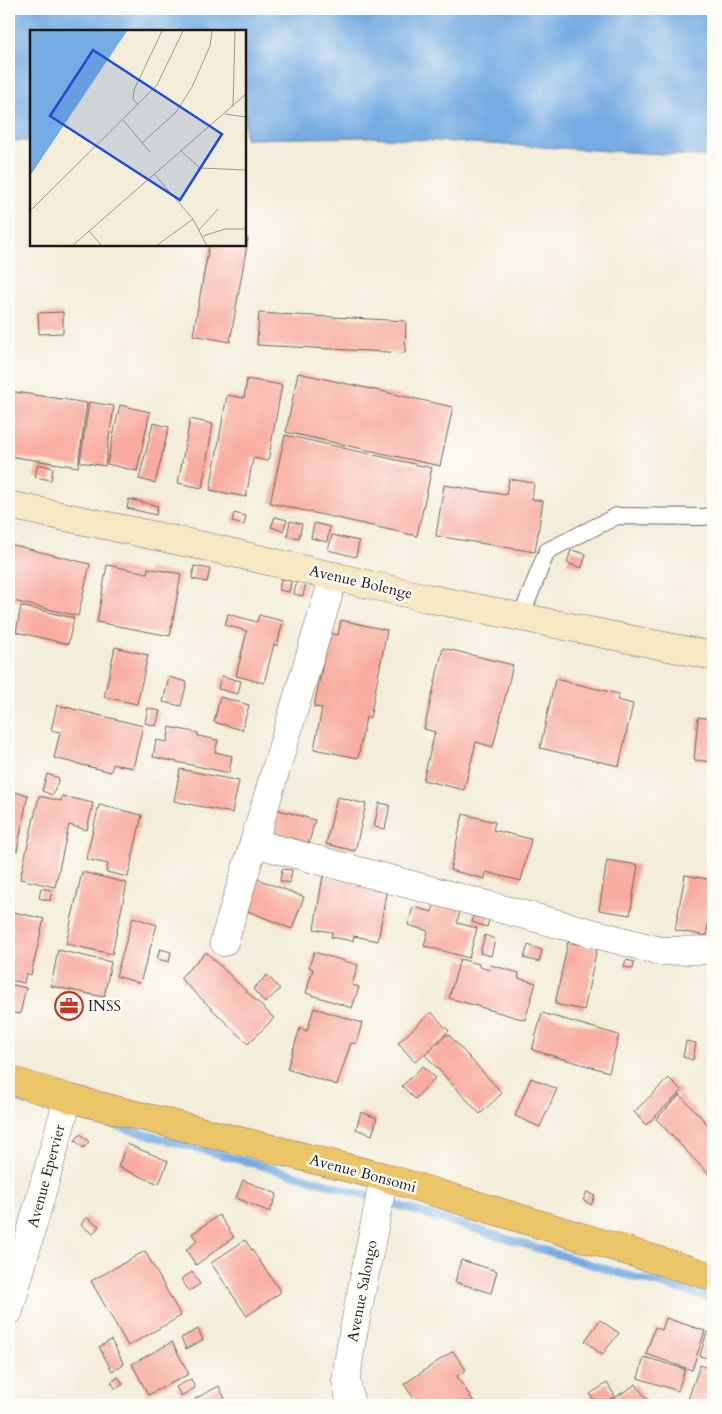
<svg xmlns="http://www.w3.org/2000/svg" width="722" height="1414" font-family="Cardo,serif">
  <rect width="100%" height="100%" fill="#fdfcf7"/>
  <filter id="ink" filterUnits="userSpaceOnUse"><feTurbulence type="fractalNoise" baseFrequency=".02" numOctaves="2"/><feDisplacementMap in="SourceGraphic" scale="10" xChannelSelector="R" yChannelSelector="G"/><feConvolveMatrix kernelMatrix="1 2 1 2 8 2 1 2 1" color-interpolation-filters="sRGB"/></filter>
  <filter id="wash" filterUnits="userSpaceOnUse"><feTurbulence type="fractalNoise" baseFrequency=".0096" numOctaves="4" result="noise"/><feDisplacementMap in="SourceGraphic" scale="20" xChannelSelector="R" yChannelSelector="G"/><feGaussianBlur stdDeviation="1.12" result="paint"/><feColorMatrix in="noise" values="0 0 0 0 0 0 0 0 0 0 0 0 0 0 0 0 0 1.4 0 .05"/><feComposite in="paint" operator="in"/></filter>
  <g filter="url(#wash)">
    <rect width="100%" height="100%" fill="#f3edd9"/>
    <polygon fill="#74ace3" stroke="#486480" points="9,9 713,9 713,157 369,137 245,139 245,31 31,31 31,141 9,141"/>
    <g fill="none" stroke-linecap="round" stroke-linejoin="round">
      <polyline stroke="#74ace3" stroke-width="8" points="9,1097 328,1184 622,1274 713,1298"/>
    </g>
    <g id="blocks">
      <g fill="#f8ada0">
        <polygon points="245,238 248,239 230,342 193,335 209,245 245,245"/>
        <polygon points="63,312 63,333 39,334 38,313"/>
        <polygon points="259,313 406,321 405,353 257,345"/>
        <polygon points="298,373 453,407 440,466 286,432"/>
        <polygon points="247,379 282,385 268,461 253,458 246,497 210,490 227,395 244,398"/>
        <polygon points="9,391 87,403 78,467 9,456"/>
        <polygon points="89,402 114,406 105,466 80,462"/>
        <polygon points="120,405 150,412 137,471 107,464"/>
        <polygon points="190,419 213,424 202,488 178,483"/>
        <polygon points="153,423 169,427 155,483 139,479"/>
        <polygon points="285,435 432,468 417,536 270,503"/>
        <polygon points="38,464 53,468 51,480 35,477"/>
        <polygon points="509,479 534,483 532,499 543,501 535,552 436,536 444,485 506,495"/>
        <polygon points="129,499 158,506 156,515 127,508"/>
        <polygon points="234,513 246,516 244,525 232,522"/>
        <polygon points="275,517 287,520 283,531 271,527"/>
        <polygon points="290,521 302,524 299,538 287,536"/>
        <polygon points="314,523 330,527 327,542 311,538"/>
        <polygon points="332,535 359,541 356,557 328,550"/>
        <polygon points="9,544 90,564 78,616 9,600"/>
        <polygon points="571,550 586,554 582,568 567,563"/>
        <polygon points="107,565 147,573 148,568 181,574 170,636 97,622"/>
        <polygon points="194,566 210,569 207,582 192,579"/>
        <polygon points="281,579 291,581 289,592 279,590"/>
        <polygon points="297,581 306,583 303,596 294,594"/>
        <polygon points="21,606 74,618 68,644 16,632"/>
        <polygon points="228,614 257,622 259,615 283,621 277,646 274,644 264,683 236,676 247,631 225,625"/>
        <polygon points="341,620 387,630 370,718 366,717 358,758 314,749 322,708 314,707 329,633 338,635"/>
        <polygon points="115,647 148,655 137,704 104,697"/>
        <polygon points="443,648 513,665 493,747 476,742 464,790 423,780 435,732 424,729"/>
        <polygon points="221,676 241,681 238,694 218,689"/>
        <polygon points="169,677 187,682 181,706 163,702"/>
        <polygon points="555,679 619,694 617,700 633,704 619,766 540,748"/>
        <polygon points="220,697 249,705 242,730 214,722"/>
        <polygon points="57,705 143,726 133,768 113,764 111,772 54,758 60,732 51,730"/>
        <polygon points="148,708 160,711 156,726 145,723"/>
        <polygon points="698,717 713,719 713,762 694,760"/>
        <polygon points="170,727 198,733 198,736 218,740 215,752 232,756 229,773 153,757 156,740 167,742"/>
        <polygon points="180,769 239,781 232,813 174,801"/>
        <polygon points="47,774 59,778 53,795 42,791"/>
        <polygon points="9,791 28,795 17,851 9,849"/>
        <polygon points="39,796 61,801 62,796 93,803 87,830 69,825 55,887 20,879"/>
        <polygon points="337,797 366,804 355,851 326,844"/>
        <polygon points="379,803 390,805 385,829 374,827"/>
        <polygon points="99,805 142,815 128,877 106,872 108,864 86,859"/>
        <polygon points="272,808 315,820 309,843 266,832"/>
        <polygon points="463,814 495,822 493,830 531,839 521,881 486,872 485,879 450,870"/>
        <polygon points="607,860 638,865 630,915 599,910"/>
        <polygon points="282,869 292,870 290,883 280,881"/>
        <polygon points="82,872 127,883 112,954 66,944"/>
        <polygon points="685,875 713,880 713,895 706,936 675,930"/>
        <polygon points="323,876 387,888 378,941 354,936 353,941 331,937 332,932 314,929"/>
        <polygon points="255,878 304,897 292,929 243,909"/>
        <polygon points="41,888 52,890 50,901 39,898"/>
        <polygon points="436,900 461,907 457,923 477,928 469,958 424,946 428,931 408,925 413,907 432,912"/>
        <polygon points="475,908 491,913 487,927 472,922"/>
        <polygon points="9,911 44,919 31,975 26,973 24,983 9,980"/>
        <polygon points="133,917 157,925 140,983 116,976"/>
        <polygon points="485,935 495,939 491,956 480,953"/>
        <polygon points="568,942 597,948 584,1010 555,1004"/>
        <polygon points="528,945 542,950 539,962 524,958"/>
        <polygon points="160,949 171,952 169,962 157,959"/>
        <polygon points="58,950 111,962 104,997 51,986"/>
        <polygon points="206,952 274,1018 248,1044 180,978"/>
        <polygon points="314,952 358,965 352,985 359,987 352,1008 306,993 313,969 309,967"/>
        <polygon points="460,959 479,964 479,967 490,970 491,965 519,973 518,978 536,983 525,1020 449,998"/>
        <polygon points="626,960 634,962 633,969 624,967"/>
        <polygon points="267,975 280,989 265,1003 253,989"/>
        <polygon points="9,984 26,988 20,1014 9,1012"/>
        <polygon points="314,1008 362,1023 356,1044 351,1043 337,1085 287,1069 300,1028 307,1031"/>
        <polygon points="431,1012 449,1031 415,1062 398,1043"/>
        <polygon points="542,1013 619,1035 609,1072 532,1050"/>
        <polygon points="448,1034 502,1093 480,1114 425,1055"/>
        <polygon points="686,1041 696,1043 693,1060 683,1057"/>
        <polygon points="423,1066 435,1078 415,1099 402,1086"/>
        <polygon points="531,1078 557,1089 540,1127 515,1116"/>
        <polygon points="669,1078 682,1091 646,1125 634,1112"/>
        <polygon points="680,1095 713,1130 713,1179 656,1119"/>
        <polygon points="361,1112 377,1118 372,1135 356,1129"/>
        <polygon points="81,1134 89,1142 83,1148 75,1140"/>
        <polygon points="127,1144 168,1161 159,1184 118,1167"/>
        <polygon points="243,1180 277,1194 270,1212 236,1198"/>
        <polygon points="587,1192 595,1196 591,1205 583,1200"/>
        <polygon points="219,1215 234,1237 196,1265 186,1250 197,1241 192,1234"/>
        <polygon points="86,1217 99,1226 93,1234 81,1225"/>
        <polygon points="245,1240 281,1292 247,1316 211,1263"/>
        <polygon points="145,1251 181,1316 128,1346 91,1281"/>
        <polygon points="461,1260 497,1271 491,1293 455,1282"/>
        <polygon points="192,1272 200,1284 189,1291 181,1279"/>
        <polygon points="666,1318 705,1331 692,1370 646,1354 655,1327 662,1330"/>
        <polygon points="600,1320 619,1333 602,1355 585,1341"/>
        <polygon points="198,1329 203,1340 186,1349 181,1338"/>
        <polygon points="707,1332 713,1334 713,1360 700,1356"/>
        <polygon points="111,1340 124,1364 112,1371 99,1347"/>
        <polygon points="172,1342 189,1374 148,1395 132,1364"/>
        <polygon points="453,1351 466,1370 457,1376 476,1405 418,1405 404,1384"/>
        <polygon points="644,1357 685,1369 678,1391 638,1378"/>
        <polygon points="700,1365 713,1370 713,1387 707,1405 686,1405"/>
        <polygon points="118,1377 123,1384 116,1389 111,1382"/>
        <polygon points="191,1379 195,1388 181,1396 176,1387"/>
        <polygon points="607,1383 615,1396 601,1405 597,1405 590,1394"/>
        <polygon points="636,1384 647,1400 639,1405 604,1405"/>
        <polygon points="219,1386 228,1405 198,1405 195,1399"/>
      </g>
    </g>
  </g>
  <g filter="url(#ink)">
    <use href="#blocks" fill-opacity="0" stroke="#67655e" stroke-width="1"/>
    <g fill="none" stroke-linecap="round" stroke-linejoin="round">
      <defs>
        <polyline id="lane" points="521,617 547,551 617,516 704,517 713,515"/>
        <g id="street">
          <polyline points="254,843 660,951 713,950"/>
          <polyline points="224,942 334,576"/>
          <polyline points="9,1311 68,1098"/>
          <polyline points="351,1405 346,1380 351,1344 384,1177"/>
        </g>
        <polyline id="secondary" points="9,505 208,547 427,598 713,656"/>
        <polyline id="primary" points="9,1080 68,1098 384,1177 713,1277"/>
      </defs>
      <use href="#lane" stroke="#67655e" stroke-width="18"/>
      <use href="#street" stroke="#67655e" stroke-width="29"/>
      <use href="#secondary" stroke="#67655e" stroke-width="29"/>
      <use href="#primary" stroke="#67655e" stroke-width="29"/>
      <use href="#lane" stroke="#fff" stroke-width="16"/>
      <use href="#street" stroke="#fff" stroke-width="28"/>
      <use href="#secondary" stroke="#f8e8c3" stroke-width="28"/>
      <use href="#primary" stroke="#edc569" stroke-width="28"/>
    </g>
  </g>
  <defs>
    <symbol id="office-ring" viewBox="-11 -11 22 22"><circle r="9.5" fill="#fdfcf7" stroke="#c8321e" stroke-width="1.5"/><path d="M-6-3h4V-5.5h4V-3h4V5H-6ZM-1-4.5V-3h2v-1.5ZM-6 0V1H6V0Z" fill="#c8321e"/></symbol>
  </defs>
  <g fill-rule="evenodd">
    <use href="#office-ring" x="53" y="990" width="32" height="32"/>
  </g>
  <g text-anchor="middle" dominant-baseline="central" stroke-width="5" stroke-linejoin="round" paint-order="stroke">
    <g font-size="15" fill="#1c1c1c" stroke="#fdfcf7">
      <text transform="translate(361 582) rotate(13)">Avenue Bolenge</text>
      <text transform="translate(363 1173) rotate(15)">Avenue Bonsomi</text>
      <text transform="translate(46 1176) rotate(-75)">Avenue Epervier</text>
      <text transform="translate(362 1291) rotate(-79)">Avenue Salongo</text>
    </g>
    <g font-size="15" fill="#1c1c1c" stroke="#fdfcf7" text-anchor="start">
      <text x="88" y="1006">INSS</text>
    </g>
  </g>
  <g transform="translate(30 30)">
    <rect width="216" height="216" fill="#f3edd9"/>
    <path d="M 0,1 L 97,1 L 0,146 Z" fill="#74ace3"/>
    <path fill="none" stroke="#9d998d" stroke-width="1" d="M 108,75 L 103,69 L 104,60 L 132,1M 203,77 L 205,1M 195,84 L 216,87M 93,90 L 120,122M 112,113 L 146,82 L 162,57 L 180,16 L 182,1M 151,121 L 170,138 L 216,140M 125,145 L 163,189 L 177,216M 0,181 L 127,55 L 153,1M 169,200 L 188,179M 59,201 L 72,216M 173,206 L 195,199 L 216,199M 42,216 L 216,64M 126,216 L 163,189"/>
    <path fill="#1d4ed8" fill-opacity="0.15" stroke="#1d4ed8" stroke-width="2.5" d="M 63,20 L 192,104 L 150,170 L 20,86 Z"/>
    <rect width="216" height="216" fill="none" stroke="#1c1c1c" stroke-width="2.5"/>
  </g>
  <rect width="722" height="1414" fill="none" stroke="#fdfcf7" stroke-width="30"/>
</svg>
